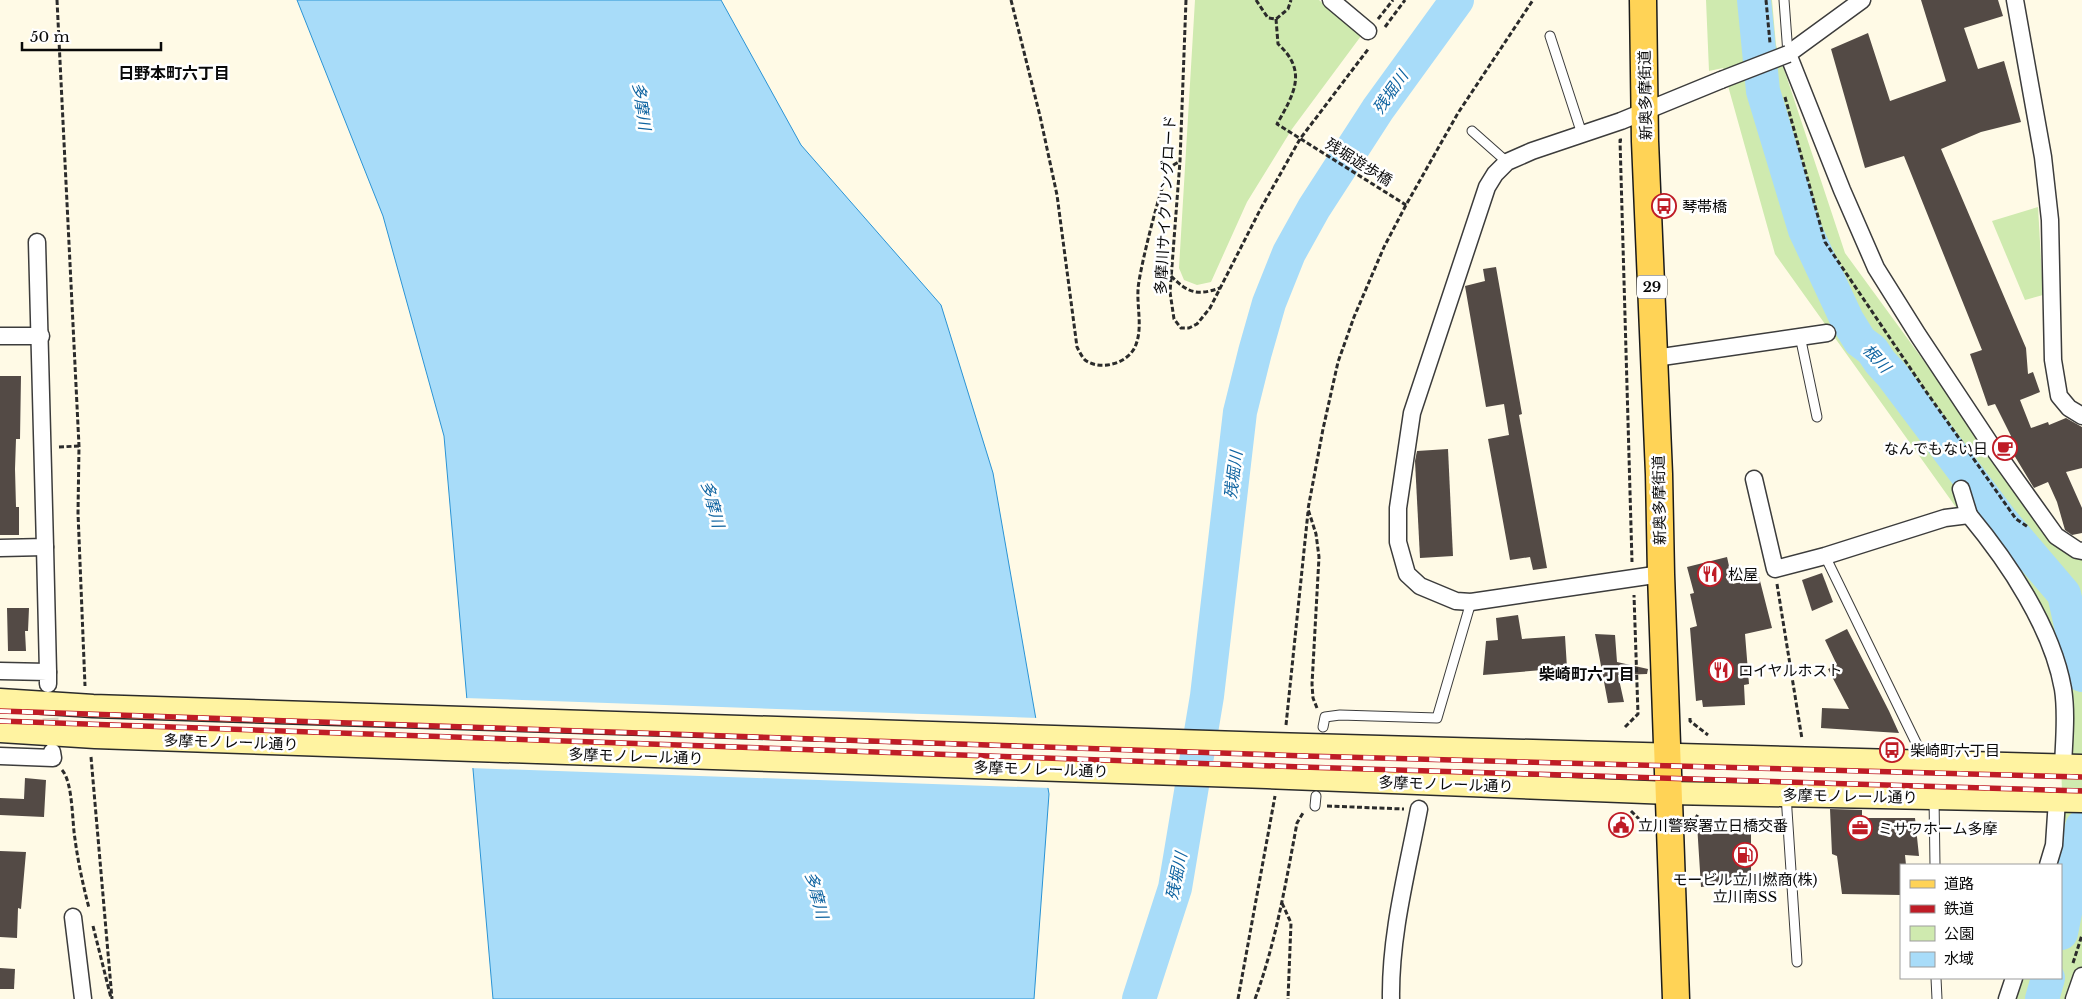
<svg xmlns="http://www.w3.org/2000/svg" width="2082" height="999" font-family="'Libre Baskerville','Noto Sans JP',serif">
  <rect width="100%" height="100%" fill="#fffae6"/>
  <g fill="#cfeaaf">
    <polygon points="1195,0 1319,0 1361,36 1292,129 1247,202 1211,282 1197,285 1184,280 1179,268"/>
    <polygon points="1706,0 1772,0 1776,45 1845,253 2054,539 2082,556 2082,980 2078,999 2013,999 2019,978 2061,978 2061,865 2052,865 2063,830 2058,650 1775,254 1723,68 1709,71"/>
    <polygon points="2038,207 2043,295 2025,300 1992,221"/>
  </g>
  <polygon fill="#a8dcf9" stroke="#2b93d4" points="297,0 721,0 801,145 941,305 993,473 1049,794 1034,999 493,999 444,436 383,216"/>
  <polygon fill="#fffae6" points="464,698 1038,718 1050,788 470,768"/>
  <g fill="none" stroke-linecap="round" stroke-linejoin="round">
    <g stroke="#a8dcf9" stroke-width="34">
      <polyline points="1754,0 1763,91 1805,230 1847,320 1860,341 1872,350 1880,362 1892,375 2001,520 2064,594 2082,675"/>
      <polyline points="2061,933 2082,827"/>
      <polyline points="1139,999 1175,888 1207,696 1240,412 1255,352 1269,303 1289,253 1314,208 1378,109 1457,0"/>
      <polyline points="2042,999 2048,978"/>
    </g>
  </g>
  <g fill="#534a45">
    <polygon points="1921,0 1998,0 2003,16 1964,28 1978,69 2004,61 2021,122 1981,132 1941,149 2026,348 2028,374 2033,372 2040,392 2020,400 2031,428 2048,422 2049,425 2066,418 2082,427 2082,468 2066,472 2082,508 2082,533 2072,535 2065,530 2057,502 2048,482 2034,488 2014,455 2011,456 2000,441 2011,436 1995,404 1988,406 1970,354 1982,350 1904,156 1865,168 1831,49 1868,33 1890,101 1946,81"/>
    <polygon points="1496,267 1522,414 1519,415 1547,568 1533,570 1530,557 1510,560 1488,439 1509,435 1504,404 1486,407 1465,286 1485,281 1483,269"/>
    <polygon points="0,376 21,376 20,439 16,439 15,469 16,507 19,507 19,535 0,535"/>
    <polygon points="1448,449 1453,556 1420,558 1415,461 1417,451"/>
    <polygon points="1727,557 1733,584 1759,577 1772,628 1745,634 1749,684 1744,685 1745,705 1703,707 1702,700 1696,701 1690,628 1697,626 1690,594 1694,593 1687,567"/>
    <polygon points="1822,573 1833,602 1812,611 1802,580"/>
    <polygon points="7,608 29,608 28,631 25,631 26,651 8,651"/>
    <polygon points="1518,615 1522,639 1565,636 1567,668 1483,675 1486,641 1498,640 1496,618"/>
    <polygon points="1847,629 1889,711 1899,733 1821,728 1822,708 1849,709 1828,669 1837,665 1825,640"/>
    <polygon points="1595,634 1615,635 1617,662 1648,669 1647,674 1618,675 1624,702 1608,703"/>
    <polygon points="25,778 46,780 44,817 0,815 0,798 24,799"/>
    <polygon points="1830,809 1862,810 1862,818 1915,818 1919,856 1905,855 1906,865 1901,865 1901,895 1842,894 1837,856 1832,854"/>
    <polygon points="1697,824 1716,824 1717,830 1751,829 1751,881 1701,887"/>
    <polygon points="0,851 26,852 21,909 18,908 17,938 0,937"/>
    <polygon points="0,968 15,969 14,989 0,989"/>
  </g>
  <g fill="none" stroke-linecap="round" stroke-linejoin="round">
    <polyline stroke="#dad6c5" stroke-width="16" stroke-dasharray="16 8" stroke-linecap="butt" points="49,694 52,744"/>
    <defs>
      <g id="service">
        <polyline points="1784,0 1788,54"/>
        <polyline points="1550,36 1582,134"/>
        <polyline points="1472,131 1507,162"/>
        <polyline points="1800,336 1817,417"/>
        <polyline points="1825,556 1925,761"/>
        <polyline points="1323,727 1325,717 1340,715 1437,718 1471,602"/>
        <polyline points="1786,795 1797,962"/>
        <polyline points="1934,798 1935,865"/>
        <polyline points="1315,806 1316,796"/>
        <polyline points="1936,978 1937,999"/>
      </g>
      <g id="minor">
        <polyline points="1331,0 1368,31"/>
        <polyline points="1862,0 1788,54 1842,190 1876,268 1918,335 1991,445 2056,536 2077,550 2082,551"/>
        <polyline points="2015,0 2043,157 2050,220 2053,360 2059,396 2069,408 2082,416"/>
        <polyline points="0,336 41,336"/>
        <polyline points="1655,358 1827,333"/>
        <polyline points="1754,479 1775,569 1825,556 1945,518 1969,515 1961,489"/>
        <path d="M 1969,515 C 2008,562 2052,627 2063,689 C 2067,714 2064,740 2063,766"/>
        <polyline points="45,547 48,672"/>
        <polyline points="0,548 45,547 37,242"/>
        <polyline points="1661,574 1471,602 1456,601 1420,586 1407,574 1398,542 1398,508 1412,413 1487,187 1495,174 1507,162 1532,151 1621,121 1721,80"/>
        <polyline points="0,671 48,672 48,684"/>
        <polyline points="0,756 53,758 52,752"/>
        <polyline points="2048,865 2054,845 2057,800"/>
        <polyline points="73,917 83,999"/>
        <path d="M 1391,999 C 1390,935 1407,872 1419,809"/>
        <polyline points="2007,999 2014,978"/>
        <polyline points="2074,999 2082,976"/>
      </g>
      <g id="secondary">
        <polyline points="0,700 93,706 1271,744 2082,766"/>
        <polyline points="0,731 95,737 1267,777 1670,793 2082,801"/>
      </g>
      <polyline id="primary" points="1643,0 1645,141 1659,474 1661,574 1676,999"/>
    </defs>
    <use href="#service" stroke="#3c3c3c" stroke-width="11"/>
    <use href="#minor" stroke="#3c3c3c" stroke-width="19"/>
    <use href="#secondary" stroke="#2b2b2b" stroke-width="25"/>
    <use href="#primary" stroke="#1a1a1a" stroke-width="29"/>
    <g stroke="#2b2b2b" stroke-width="3" stroke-dasharray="5 2.5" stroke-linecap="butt">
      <polyline points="57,0 79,446 78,513 85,686"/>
      <path d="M 1011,0 L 1040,116 L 1057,195 L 1077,347 C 1079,351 1082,357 1085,360 C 1100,371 1127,364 1135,347 C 1143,329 1137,309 1138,290 C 1138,275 1162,179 1170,168 C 1172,166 1176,163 1179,162"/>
      <polyline points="1186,0 1180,161 1170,292 1174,319 1181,328 1189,328 1197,324 1210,308 1260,210 1300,139 1369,48"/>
      <polyline points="1256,0 1268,18 1276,19 1288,9 1291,0"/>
      <polyline points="1766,0 1770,43"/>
      <path d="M 1276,19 L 1278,44 C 1308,71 1294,94 1277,124 L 1406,205"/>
      <polyline points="1378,19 1393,0"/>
      <polyline points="1385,27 1405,0"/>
      <polyline points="1785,97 1825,242 1925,390 2016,519 2028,527"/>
      <polyline points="1622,140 1620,140 1632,562"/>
      <path d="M 1171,276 C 1188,293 1197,296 1220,288"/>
      <polyline points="59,447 79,446"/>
      <polyline points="1777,584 1802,739"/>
      <polyline points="1317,708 1313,698 1312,684 1319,557 1316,534 1308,509 1323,429 1338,362 1354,317 1384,247 1406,205 1458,113 1533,0"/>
      <polyline points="1690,718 1690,721 1708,735"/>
      <polyline points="1286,725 1308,512"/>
      <polyline points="1625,727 1638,714 1634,595"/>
      <polyline points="91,757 112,999"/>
      <path d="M 62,770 C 73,782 72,822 75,839 C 78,862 83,885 89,908"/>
      <polyline points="1327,806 1404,809"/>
      <polyline points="1631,811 1639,819"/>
      <polyline points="1692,826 1698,814"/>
      <polyline points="1282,903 1291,923 1288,999"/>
      <polyline points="93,926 111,998"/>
      <polyline points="2073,963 2082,935"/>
      <polyline points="1238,999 1275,796"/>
      <path d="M 1255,999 C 1276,942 1286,882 1297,823 L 1303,813"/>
    </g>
    <use href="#service" stroke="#fff" stroke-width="9"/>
    <use href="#minor" stroke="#fff" stroke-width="16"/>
    <use href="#secondary" stroke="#fff3a1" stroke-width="22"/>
    <use href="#primary" stroke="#ffd356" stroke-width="26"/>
    <defs>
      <g id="rail">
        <polyline points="0,711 1305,756 2082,777"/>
        <polyline points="0,721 1302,767 2082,791"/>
      </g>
    </defs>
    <use href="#rail" stroke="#bf1c26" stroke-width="5.5"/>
    <use href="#rail" stroke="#fff" stroke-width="4" stroke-dasharray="11" stroke-linecap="butt"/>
    <defs>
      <polyline id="minor-bridge" points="1721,80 1788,54"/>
    </defs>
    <use href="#minor-bridge" stroke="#3c3c3c" stroke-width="19" stroke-linecap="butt"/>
    <use href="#minor-bridge" stroke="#fff" stroke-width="16"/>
  </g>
  <defs>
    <symbol id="bus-ring" viewBox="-11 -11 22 22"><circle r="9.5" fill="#fff" stroke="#bf1c26" stroke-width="1.5"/><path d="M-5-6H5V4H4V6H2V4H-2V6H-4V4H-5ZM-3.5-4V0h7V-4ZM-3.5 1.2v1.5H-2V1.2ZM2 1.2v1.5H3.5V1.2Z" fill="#bf1c26"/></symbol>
    <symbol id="cafe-ring" viewBox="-11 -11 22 22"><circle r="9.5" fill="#fff" stroke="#bf1c26" stroke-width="1.5"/><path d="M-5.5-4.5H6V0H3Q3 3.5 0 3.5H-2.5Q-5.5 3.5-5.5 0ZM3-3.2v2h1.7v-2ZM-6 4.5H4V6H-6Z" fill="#bf1c26"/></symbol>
    <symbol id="restaurant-ring" viewBox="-11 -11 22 22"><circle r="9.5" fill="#fff" stroke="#bf1c26" stroke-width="1.5"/><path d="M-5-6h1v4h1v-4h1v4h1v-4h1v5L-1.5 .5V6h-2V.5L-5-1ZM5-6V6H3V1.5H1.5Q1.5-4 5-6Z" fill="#bf1c26"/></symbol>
    <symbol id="civic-ring" viewBox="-11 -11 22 22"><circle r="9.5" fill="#fff" stroke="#bf1c26" stroke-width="1.5"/><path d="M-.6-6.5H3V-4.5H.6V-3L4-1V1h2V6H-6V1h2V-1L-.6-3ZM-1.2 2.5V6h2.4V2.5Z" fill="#bf1c26"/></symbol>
    <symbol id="office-ring" viewBox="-11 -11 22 22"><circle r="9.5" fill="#fff" stroke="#bf1c26" stroke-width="1.5"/><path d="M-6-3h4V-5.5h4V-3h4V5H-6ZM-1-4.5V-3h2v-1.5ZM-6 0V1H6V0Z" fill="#bf1c26"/></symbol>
    <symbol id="fuel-ring" viewBox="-11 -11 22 22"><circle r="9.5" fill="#fff" stroke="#bf1c26" stroke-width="1.5"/><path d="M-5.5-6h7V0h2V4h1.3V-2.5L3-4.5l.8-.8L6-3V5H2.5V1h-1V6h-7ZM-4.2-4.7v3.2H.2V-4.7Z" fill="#bf1c26"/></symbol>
  </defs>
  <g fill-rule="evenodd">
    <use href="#bus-ring" x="1650" y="192" width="28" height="28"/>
    <use href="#cafe-ring" x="1991" y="434" width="28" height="28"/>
    <use href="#restaurant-ring" x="1696" y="560" width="28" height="28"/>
    <use href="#restaurant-ring" x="1707" y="656" width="28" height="28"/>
    <use href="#bus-ring" x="1878" y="736" width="28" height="28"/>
    <use href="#civic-ring" x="1607" y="811" width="28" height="28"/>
    <use href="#office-ring" x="1846" y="814" width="28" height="28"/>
    <use href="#fuel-ring" x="1731" y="841" width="28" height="28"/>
  </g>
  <g text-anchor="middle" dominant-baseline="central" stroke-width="5" stroke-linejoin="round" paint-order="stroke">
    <rect fill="#fff" stroke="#535353" stroke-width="1" x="1637" y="275.5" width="30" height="23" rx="4"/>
    <g font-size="14" font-weight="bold" fill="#090909">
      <text x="1652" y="287">29</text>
    </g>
    <g font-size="15" fill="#090909" stroke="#fff">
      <text transform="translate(1645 95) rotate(-91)">新奥多摩街道</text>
      <text transform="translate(1359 162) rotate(32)">残堀遊歩橋</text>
      <text transform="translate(1165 205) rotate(-87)">多摩川サイクリングロード</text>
      <text transform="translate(1659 500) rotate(-91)">新奥多摩街道</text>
      <text transform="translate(231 742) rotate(2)">多摩モノレール通り</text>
      <text transform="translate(636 756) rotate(2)">多摩モノレール通り</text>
      <text transform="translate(1041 769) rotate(2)">多摩モノレール通り</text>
      <text transform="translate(1446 784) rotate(2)">多摩モノレール通り</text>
      <text transform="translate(1850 796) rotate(1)">多摩モノレール通り</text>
    </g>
    <g font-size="15" fill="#090909" stroke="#fff" text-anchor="start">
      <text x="1682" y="206">琴帯橋</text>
      <text x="1988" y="448" text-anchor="end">なんでもない日</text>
      <text x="1728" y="574">松屋</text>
      <text x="1738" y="670">ロイヤルホスト</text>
      <text x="1910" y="750">柴崎町六丁目</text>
      <text x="1638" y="825">立川警察署立日橋交番</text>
      <text x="1878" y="828">ミサワホーム多摩</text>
      <text x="1745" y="879" text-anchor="middle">モービル立川燃商(株)<tspan x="1745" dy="17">立川南SS</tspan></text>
    </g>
    <g font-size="16" font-weight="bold" fill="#090909" stroke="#fff">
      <text x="174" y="73">日野本町六丁目</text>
      <text x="1587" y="674">柴崎町六丁目</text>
    </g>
    <g font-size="16" font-style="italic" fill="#0e63a0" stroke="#fff">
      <text transform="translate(1390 92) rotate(-55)">残堀川</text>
      <text transform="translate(642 106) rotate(82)">多摩川</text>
      <text transform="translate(1877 358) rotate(47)">根川</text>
      <text transform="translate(1233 475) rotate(-83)">残堀川</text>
      <text transform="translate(713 504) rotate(75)">多摩川</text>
      <text transform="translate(1176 876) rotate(-78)">残堀川</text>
      <text transform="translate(817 895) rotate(75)">多摩川</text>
    </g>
  </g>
  <rect x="1900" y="864" width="162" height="115" fill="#ffffff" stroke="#9d9d9d"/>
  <rect x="1910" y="880" width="25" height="8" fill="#ffd356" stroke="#9d9d9d"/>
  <text x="1944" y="889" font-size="15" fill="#090909">道路</text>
  <rect x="1910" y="905" width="25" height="8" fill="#bf1c26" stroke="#9d9d9d"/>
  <text x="1944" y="914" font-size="15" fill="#090909">鉄道</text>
  <rect x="1910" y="926" width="25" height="15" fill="#cfeaaf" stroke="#9d9d9d"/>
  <text x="1944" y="939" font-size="15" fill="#090909">公園</text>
  <rect x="1910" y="952" width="25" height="15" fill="#a8dcf9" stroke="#9d9d9d"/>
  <text x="1944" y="964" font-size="15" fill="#090909">水域</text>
  <path d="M22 42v8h139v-8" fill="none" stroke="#090909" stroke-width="2.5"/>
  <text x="30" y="42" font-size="15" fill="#090909" stroke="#ffffff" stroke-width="4" paint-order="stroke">50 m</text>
</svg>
